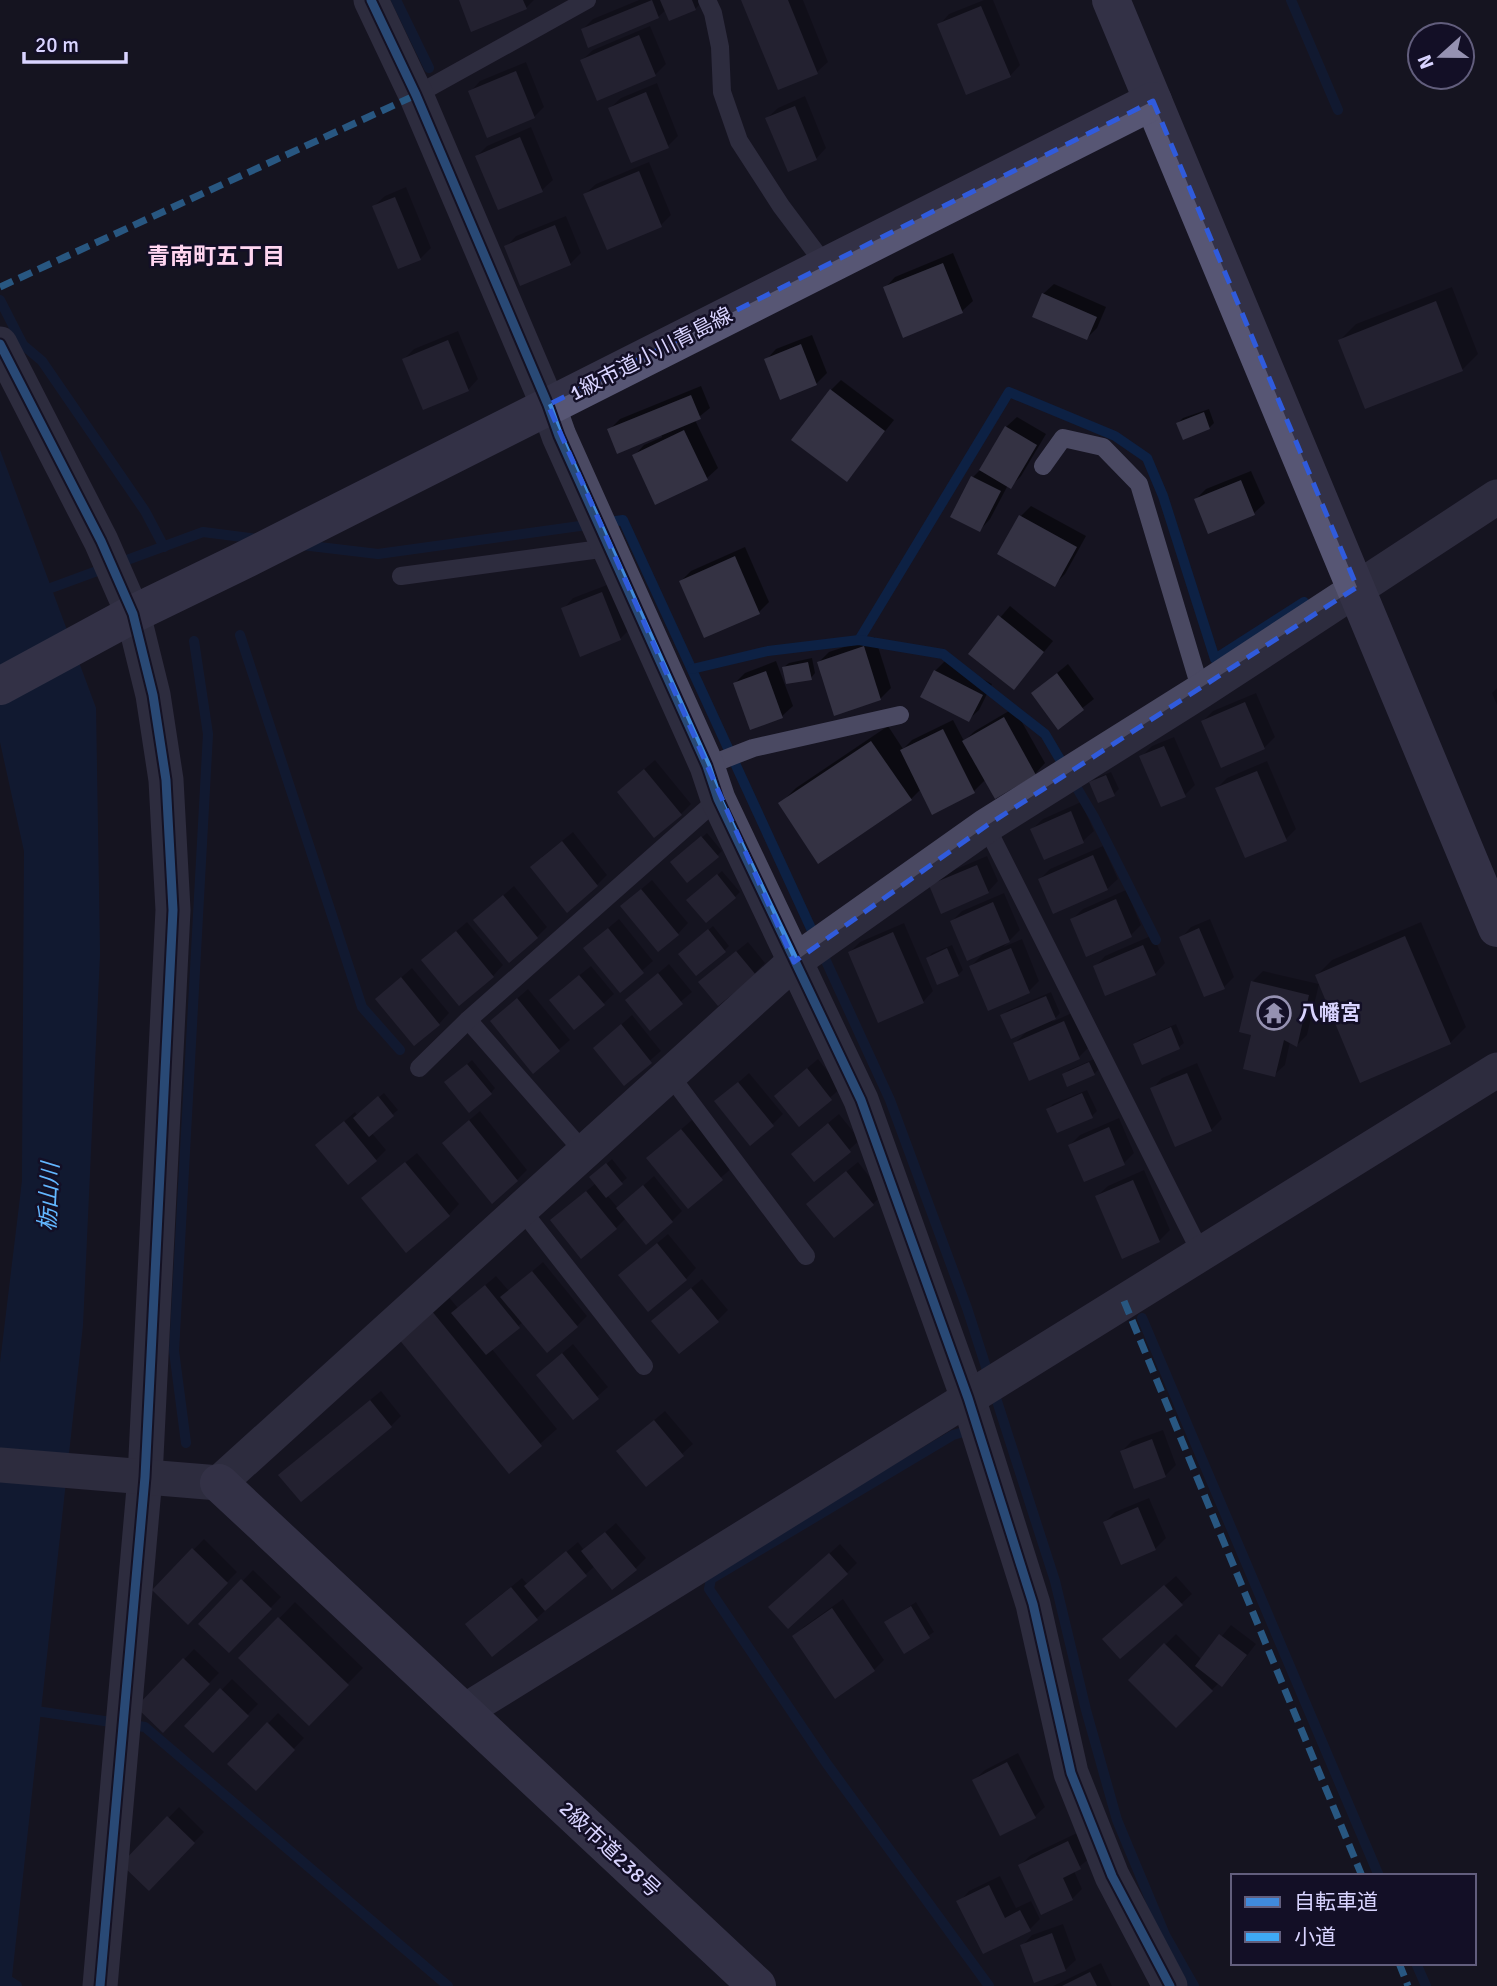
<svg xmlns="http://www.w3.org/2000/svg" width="1497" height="1986" font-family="Signika,'Noto Sans JP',sans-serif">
  <rect width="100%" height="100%" fill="#161421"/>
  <polygon fill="#0d2144" points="0,450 96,708 100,954 83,1325 11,1986 0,1986 0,1363 22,1181 24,851 0,742"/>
  <g fill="#0007">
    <polygon points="460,0 534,0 526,8"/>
    <polygon points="639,0 698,0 700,4 695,9 666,10 658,17 583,29 593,19"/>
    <polygon points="743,0 803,0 828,62 817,72 779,88"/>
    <polygon points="984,0 993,0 1020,65 1010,76 939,25 949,14"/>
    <polygon points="650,26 666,64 655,75 582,60 593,50"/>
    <polygon points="526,62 544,107 534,117 470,92 480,81"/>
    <polygon points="657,83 678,136 668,146 610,108 621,98"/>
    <polygon points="805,96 826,148 816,159 767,118 778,108"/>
    <polygon points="531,127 553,180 542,190 477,156 487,146"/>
    <polygon points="649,162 671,215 661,225 585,194 596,184"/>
    <polygon points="406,187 431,248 421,258 399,267 374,206 385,196"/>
    <polygon points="566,216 581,253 570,264 506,247 516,236"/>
    <polygon points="953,253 973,301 962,311 904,335 885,288 895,277"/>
    <polygon points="1054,284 1106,307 1097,328 1087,338 1043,294"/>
    <polygon points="1452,287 1478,354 1462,370 1340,340 1356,324"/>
    <polygon points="458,331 478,379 468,390 404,359 414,349"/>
    <polygon points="812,335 827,373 816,384 766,360 776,349"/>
    <polygon points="841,380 894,420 846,480 831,390"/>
    <polygon points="701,386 710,408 695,420 718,468 707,478 656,503 634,456 644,445 662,437 661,434 609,430 620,419"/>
    <polygon points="1209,409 1214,423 1209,428 1178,423 1183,418"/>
    <polygon points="1017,417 1046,434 1021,476 1011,486 1008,485 990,519 980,530 953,516 973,477 982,468 1006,427"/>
    <polygon points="1251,471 1265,503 1254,513 1209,532 1196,499 1206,489"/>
    <polygon points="1031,506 1086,536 1065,574 1055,584 1021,516"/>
    <polygon points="745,547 769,602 759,612 681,581 691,571"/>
    <polygon points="612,583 630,629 620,639 563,609 573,598"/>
    <polygon points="1010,606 1053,641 1014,688 970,653"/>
    <polygon points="875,637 891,688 880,699 819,662 829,652"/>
    <polygon points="812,658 815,673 811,678 784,667 789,663"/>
    <polygon points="946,660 992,684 979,710 968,720 935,671"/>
    <polygon points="776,661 793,706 782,716 735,683 745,673"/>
    <polygon points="1068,664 1094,699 1058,727 1033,693"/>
    <polygon points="1497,688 1497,705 1492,693"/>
    <polygon points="1256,693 1275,737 1264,748 1203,721 1213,711"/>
    <polygon points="1014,708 1045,763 1035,774 986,779 974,791 921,789 911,799 780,804 796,788 888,726 903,749 912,740 953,720 964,741 975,731"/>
    <polygon points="1174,737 1195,785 1185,795 1141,757 1152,746"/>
    <polygon points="655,760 691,804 681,814 629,782"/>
    <polygon points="1267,761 1296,829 1286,839 1217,788 1227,778"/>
    <polygon points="1111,772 1119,789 1114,794 1091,783 1096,778"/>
    <polygon points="1081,802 1094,831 1083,841 1045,858 1032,829 1043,819"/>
    <polygon points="573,832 607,875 597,885 542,857"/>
    <polygon points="707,833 722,851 717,856 677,858"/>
    <polygon points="1103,846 1118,879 1107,889 1040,879 1050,869"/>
    <polygon points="987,856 998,881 988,892 931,886 942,875"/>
    <polygon points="722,871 740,892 735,897 693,895"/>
    <polygon points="652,880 688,923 678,934 633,896"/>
    <polygon points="514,886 547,927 537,937 475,920"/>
    <polygon points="1126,890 1141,925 1131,935 1072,919 1083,909"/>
    <polygon points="1004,893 1020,930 1003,947 1022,939 1039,981 1029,991 971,966 987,950 952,921 962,911"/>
    <polygon points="619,919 653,961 620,990 596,938"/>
    <polygon points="1210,919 1234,977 1224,987 1181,938 1191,927"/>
    <polygon points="467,922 503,965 493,976 434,950"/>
    <polygon points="1421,922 1466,1027 1450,1043 1317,975 1332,960"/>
    <polygon points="904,923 933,991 923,1002 850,952 860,942"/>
    <polygon points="713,926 729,946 725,950 685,949"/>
    <polygon points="1153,935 1165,963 1155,974 1095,967 1105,956"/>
    <polygon points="748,942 765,963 755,973 711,972"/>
    <polygon points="952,945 963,970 958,975 928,958 932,953"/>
    <polygon points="669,964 692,992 650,1028 638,990"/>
    <polygon points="591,966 614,994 603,1004 562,989"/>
    <polygon points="412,968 449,1013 439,1024 388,989"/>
    <polygon points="1263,971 1319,984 1307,1035 1297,1045 1290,1042 1285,1065 1274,1075 1253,1033 1252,982"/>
    <polygon points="528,989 570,1040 534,1071 503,1011"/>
    <polygon points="1051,992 1060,1013 1052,1022 1074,1012 1089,1047 1079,1057 1015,1043 1029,1029 1002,1016 1007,1011"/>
    <polygon points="632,1015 661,1051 624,1083 606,1038"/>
    <polygon points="1176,1024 1184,1043 1179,1047 1135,1044 1139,1040"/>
    <polygon points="818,1059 841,1088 799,1125 786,1086"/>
    <polygon points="1094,1059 1099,1069 1094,1074 1064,1074 1069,1070"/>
    <polygon points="472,1060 495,1088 491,1093 451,1078"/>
    <polygon points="1197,1063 1222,1119 1211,1130 1152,1089 1162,1078"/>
    <polygon points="749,1073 783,1114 773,1124 716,1102"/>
    <polygon points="1087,1090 1097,1111 1092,1116 1048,1109 1053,1104"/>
    <polygon points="384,1093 398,1110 371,1132 386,1150 376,1160 317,1145 355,1112 357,1115"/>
    <polygon points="480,1111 527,1170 517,1180 454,1133"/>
    <polygon points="839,1114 860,1140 815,1180 804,1143"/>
    <polygon points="1119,1118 1134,1153 1124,1163 1070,1145 1080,1135"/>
    <polygon points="692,1120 732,1168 688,1206 659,1148"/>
    <polygon points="417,1153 459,1204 449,1215 374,1188"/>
    <polygon points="612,1159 627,1178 607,1195 618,1208 654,1176 682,1211 672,1221 626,1218 616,1228 552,1220 596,1183 596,1173"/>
    <polygon points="858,1162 883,1194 873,1204 819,1194"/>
    <polygon points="1144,1170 1170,1230 1159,1241 1097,1196 1108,1186"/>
    <polygon points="668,1234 696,1268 686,1279 631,1265"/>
    <polygon points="543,1262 587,1316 577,1326 523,1322 492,1349 557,1429 509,1471 400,1338 448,1296 458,1308 496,1276 509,1291"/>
    <polygon points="702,1279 728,1310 718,1320 664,1311"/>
    <polygon points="573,1344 608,1387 573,1418 548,1365"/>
    <polygon points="381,1391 401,1416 391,1426 291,1465"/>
    <polygon points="665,1411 693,1444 682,1454 629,1441"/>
    <polygon points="1163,1430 1176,1465 1165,1476 1122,1451 1132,1441"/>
    <polygon points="1149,1498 1166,1538 1155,1549 1105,1522 1115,1512"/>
    <polygon points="616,1523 646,1558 635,1569 595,1566 537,1618 492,1655 477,1614 522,1578 528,1585 578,1542 584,1550"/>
    <polygon points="204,1539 237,1572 188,1622 154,1590"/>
    <polygon points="840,1544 857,1563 847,1573 781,1597"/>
    <polygon points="253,1570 281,1597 229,1651 201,1624"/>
    <polygon points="1176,1576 1192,1594 1181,1604 1115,1629"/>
    <polygon points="843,1599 884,1660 874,1670 794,1636 805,1626"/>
    <polygon points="295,1602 363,1668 309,1723 241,1658"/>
    <polygon points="916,1602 934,1632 905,1652 886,1622"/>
    <polygon points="1231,1625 1256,1644 1232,1675 1222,1685 1219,1683 1176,1725 1130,1680 1176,1634 1202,1660"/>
    <polygon points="194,1649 219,1673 163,1730 139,1707"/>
    <polygon points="232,1679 258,1704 213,1751 187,1726"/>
    <polygon points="278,1713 304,1738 256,1789 230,1763"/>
    <polygon points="1018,1753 1045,1807 1034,1817 974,1780 985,1770"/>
    <polygon points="179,1807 204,1832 149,1889 123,1864"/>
    <polygon points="1079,1832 1090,1858 1074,1871 1082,1889 1072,1899 1020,1865 1031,1855"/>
    <polygon points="1000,1876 1016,1908 1031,1901 1040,1919 1030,1929 959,1902 969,1891"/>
    <polygon points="1063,1924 1076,1960 1065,1970 1022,1946 1032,1935"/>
    <polygon points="1101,1963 1112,1986 1053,1986"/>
  </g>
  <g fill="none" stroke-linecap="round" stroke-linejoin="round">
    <g stroke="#0d2144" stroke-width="10">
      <polyline points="396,0 429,68"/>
      <polyline points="1291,0 1338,110"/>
      <polyline points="0,300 23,345 42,361 145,511 164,547"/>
      <polyline points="302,545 378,554 623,520 890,1100 967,1308 1055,1581 1086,1710 1117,1820 1165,1935 1194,1986"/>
      <polyline points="40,592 203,532 258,539"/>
      <polyline points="240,635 362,1007 400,1050"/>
      <polyline points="859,640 1009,392 1115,436 1147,458 1163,496 1215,659 1304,602"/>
      <polyline points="692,669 768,651 859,640 943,654 1045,734 1094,817 1156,940"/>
      <polyline points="1142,1318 1379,1876"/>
      <polyline points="973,1429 953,1435 711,1579 709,1589 827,1764 989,1986"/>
      <polyline points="186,1443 174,1351 208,734 194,641"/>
      <polyline points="29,1710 145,1727 448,1986"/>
      <polyline points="1416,1963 1426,1986"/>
      <polyline points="0,1975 17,1986"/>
    </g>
  </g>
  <g fill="#343243">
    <polygon points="459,0 523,0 527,9 471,32"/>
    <polygon points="652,0 659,18 588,48 581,29"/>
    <polygon points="660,0 692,0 696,10 669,21"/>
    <polygon points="741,0 788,0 818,74 778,90"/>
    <polygon points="981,6 1011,77 966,95 937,24"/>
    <polygon points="639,35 656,76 597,101 580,60"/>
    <polygon points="516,71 535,118 487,138 468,91"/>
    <polygon points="646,92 669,148 631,163 608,108"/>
    <polygon points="795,106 817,160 788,172 765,118"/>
    <polygon points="520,137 543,192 498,210 475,156"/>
    <polygon points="639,171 662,227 607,250 583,194"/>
    <polygon points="395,197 421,260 398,269 372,206"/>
    <polygon points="555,225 571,265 520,286 504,246"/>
    <polygon points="943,263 963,313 903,338 883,287"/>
    <polygon points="1042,293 1097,317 1087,340 1032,317"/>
    <polygon points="1436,301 1463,371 1365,409 1338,340"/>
    <polygon points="448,340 469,391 423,410 402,359"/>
    <polygon points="801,344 817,385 780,400 764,359"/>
    <polygon points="830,389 885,431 847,482 791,440"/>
    <polygon points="691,395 701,419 617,454 607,429"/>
    <polygon points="1204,412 1210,429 1183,440 1176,423"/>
    <polygon points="1005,426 1037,445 1011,489 979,470"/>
    <polygon points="684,430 708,480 655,505 632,455"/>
    <polygon points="971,476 1001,491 980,532 950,517"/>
    <polygon points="1241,480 1255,515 1208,534 1194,499"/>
    <polygon points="1019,515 1077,547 1055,587 997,554"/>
    <polygon points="735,556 760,614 704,638 679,581"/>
    <polygon points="602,592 621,640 580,657 561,608"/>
    <polygon points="998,615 1044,652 1014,690 968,654"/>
    <polygon points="864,646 881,700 834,716 817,662"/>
    <polygon points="808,662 812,680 786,684 782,667"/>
    <polygon points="934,670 983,695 969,722 920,697"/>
    <polygon points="766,671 783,718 750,730 733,683"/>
    <polygon points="1057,673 1084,710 1058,730 1031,693"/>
    <polygon points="1245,702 1265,749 1221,768 1201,721"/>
    <polygon points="1004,717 1036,775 995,799 962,741"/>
    <polygon points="943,729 975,793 932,815 900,750"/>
    <polygon points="871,741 912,800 818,864 778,803"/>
    <polygon points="1164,746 1186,797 1161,807 1139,756"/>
    <polygon points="644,769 682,815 654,838 617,792"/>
    <polygon points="1257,771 1287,841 1245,858 1215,788"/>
    <polygon points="1106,775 1115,796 1098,803 1089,782"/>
    <polygon points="1071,811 1084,843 1044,860 1030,829"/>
    <polygon points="701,836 719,857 687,883 670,862"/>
    <polygon points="562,841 598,886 567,913 530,867"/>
    <polygon points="1093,855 1108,890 1053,914 1038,879"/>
    <polygon points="977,865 989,893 941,914 929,885"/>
    <polygon points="717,874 736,898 706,923 686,900"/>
    <polygon points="641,889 679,935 658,952 620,906"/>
    <polygon points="503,895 538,938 509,963 473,920"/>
    <polygon points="1116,899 1132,937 1086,957 1070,919"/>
    <polygon points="993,902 1010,942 967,961 950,921"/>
    <polygon points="608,928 644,973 620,993 583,948"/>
    <polygon points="1199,928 1225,989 1204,997 1179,937"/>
    <polygon points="708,929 726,952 696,976 678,954"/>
    <polygon points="456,931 494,977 459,1006 421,960"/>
    <polygon points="893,932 924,1003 878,1023 848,952"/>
    <polygon points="1405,936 1451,1044 1360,1083 1315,975"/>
    <polygon points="1143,945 1156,975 1105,996 1093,966"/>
    <polygon points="947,948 959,976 937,985 926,958"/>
    <polygon points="1011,948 1030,993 988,1011 969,966"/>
    <polygon points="736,951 756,975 718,1006 698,982"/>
    <polygon points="658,973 683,1004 650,1031 625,1000"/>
    <polygon points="579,975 605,1005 574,1030 549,1000"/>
    <polygon points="401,977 440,1025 414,1046 375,999"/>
    <polygon points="1251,981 1309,995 1297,1047 1284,1040 1275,1077 1243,1069 1251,1035 1239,1032"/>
    <polygon points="1046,996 1056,1019 1011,1039 1000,1015"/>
    <polygon points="517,998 560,1051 533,1074 490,1021"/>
    <polygon points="1064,1021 1080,1059 1029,1081 1013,1043"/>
    <polygon points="621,1024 652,1063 624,1086 593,1048"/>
    <polygon points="1171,1027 1180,1049 1142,1065 1133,1044"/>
    <polygon points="1089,1062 1095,1075 1067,1087 1062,1074"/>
    <polygon points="467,1064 492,1094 469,1113 444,1082"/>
    <polygon points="807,1068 832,1100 799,1127 774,1096"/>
    <polygon points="1187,1073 1212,1131 1175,1147 1150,1088"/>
    <polygon points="738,1082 774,1126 750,1146 714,1101"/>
    <polygon points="1082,1093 1093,1118 1057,1133 1046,1109"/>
    <polygon points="378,1096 394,1116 369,1137 353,1118"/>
    <polygon points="469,1120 518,1181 492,1204 442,1143"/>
    <polygon points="344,1121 377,1161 348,1185 315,1145"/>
    <polygon points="828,1123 851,1152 814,1182 791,1154"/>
    <polygon points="1109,1127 1125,1165 1084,1182 1068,1145"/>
    <polygon points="681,1129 723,1180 688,1209 646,1158"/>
    <polygon points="405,1162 450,1216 406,1253 361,1198"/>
    <polygon points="606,1163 623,1184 606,1198 589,1177"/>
    <polygon points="846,1171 874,1205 834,1238 806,1204"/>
    <polygon points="1133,1180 1160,1242 1122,1259 1095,1196"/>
    <polygon points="643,1185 673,1222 646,1245 616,1208"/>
    <polygon points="586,1191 617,1229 581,1259 550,1220"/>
    <polygon points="657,1243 687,1280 648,1312 618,1275"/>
    <polygon points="532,1271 578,1327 547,1353 500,1297"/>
    <polygon points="485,1285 520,1328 486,1355 451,1313"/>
    <polygon points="691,1288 719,1322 679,1354 651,1321"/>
    <polygon points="431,1310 542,1446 509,1474 398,1338"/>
    <polygon points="562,1353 599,1399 573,1420 536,1375"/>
    <polygon points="370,1400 392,1427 301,1502 278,1475"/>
    <polygon points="654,1420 684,1456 646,1487 616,1451"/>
    <polygon points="1152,1439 1166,1477 1134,1489 1120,1451"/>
    <polygon points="1138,1507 1156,1550 1121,1565 1103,1522"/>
    <polygon points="605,1532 637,1570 612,1590 581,1551"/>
    <polygon points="192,1548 228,1583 188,1625 152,1590"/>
    <polygon points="566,1551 587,1576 545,1611 524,1586"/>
    <polygon points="829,1553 848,1574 788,1629 768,1607"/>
    <polygon points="241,1579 272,1609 229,1653 198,1624"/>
    <polygon points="1164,1585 1183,1605 1120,1659 1102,1639"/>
    <polygon points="511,1587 538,1620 492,1657 465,1624"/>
    <polygon points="911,1606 930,1638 904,1654 884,1622"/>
    <polygon points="832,1608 875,1671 835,1699 792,1636"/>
    <polygon points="278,1617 349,1685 309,1726 238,1658"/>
    <polygon points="1219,1634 1247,1655 1222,1687 1195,1666"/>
    <polygon points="1164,1643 1213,1691 1176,1728 1128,1680"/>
    <polygon points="183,1658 210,1684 163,1733 136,1707"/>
    <polygon points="220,1688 249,1716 213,1753 184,1726"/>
    <polygon points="267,1722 295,1750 256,1791 227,1764"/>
    <polygon points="1007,1762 1036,1818 1000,1836 972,1780"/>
    <polygon points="167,1816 195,1843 149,1891 121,1864"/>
    <polygon points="1068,1841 1081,1869 1063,1878 1073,1900 1041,1915 1018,1865"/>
    <polygon points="989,1885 1005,1918 1020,1910 1031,1931 983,1954 956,1901"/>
    <polygon points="1052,1933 1066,1971 1034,1983 1020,1945"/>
    <polygon points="1090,1972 1097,1986 1062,1986"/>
  </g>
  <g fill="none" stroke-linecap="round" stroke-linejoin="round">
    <g stroke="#4a4962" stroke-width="18">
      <polyline points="707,0 713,13 720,47 722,92 739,141 781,206 826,266"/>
      <polyline points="416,95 587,0"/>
      <polyline points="1043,466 1063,438 1103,447 1139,484 1201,691"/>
      <polyline points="401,576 608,548"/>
      <polyline points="707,766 753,748 900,715"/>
      <polyline points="986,826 1201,1253"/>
      <polyline points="468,1020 584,1152"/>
      <polyline points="419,1068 468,1020 718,799"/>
      <polyline points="669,1074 806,1256"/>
      <polyline points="521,1209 644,1366"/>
    </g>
    <g stroke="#4a4962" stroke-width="35">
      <polyline points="371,0 416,95 548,405 559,436 707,766 718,799 861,1100 968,1398 1033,1604 1071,1773 1112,1876 1170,1986"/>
      <polyline points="0,344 101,541 133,614 153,695 166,780 173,910 145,1477 100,1986"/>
      <polyline points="0,1465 219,1483 794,962 986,826 1201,691 1497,497"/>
      <polyline points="463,1712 1497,1070"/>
    </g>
    <g stroke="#575674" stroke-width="38">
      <polyline points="1111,0 1497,928"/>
      <polyline points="0,686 133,614 238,563 1153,101"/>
      <polyline points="219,1483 757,1986"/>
    </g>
    <g stroke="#3fa9f5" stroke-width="7" stroke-dasharray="14 7" stroke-linecap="butt">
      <polyline points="0,287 416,95"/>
      <polyline points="1124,1301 1362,1876"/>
      <polyline points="1399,1963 1408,1986"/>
    </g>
    <defs>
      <g id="cycleway">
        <polyline points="371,0 416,95 548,405 559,436 707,766 718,799 861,1100 968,1398 1033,1604 1071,1773 1112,1876 1170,1986"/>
        <polyline points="0,344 101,541 133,614 153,695 166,780 173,910 145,1477 100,1986"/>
      </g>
    </defs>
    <use href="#cycleway" stroke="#130f26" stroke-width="13"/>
    <use href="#cycleway" stroke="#408adc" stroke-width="9"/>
  </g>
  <path d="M0 0H1497V1986H0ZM 1153,101 L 1357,587 L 986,826 L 794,962 L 548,405 Z" fill="#161421" fill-opacity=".55" fill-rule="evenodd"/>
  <path fill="none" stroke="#305bdc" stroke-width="5" stroke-dasharray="14 9" stroke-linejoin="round" d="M 1153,101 L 1357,587 L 986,826 L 794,962 L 548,405 Z"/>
  <defs>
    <symbol id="temple-ring" viewBox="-11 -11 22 22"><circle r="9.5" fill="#130f26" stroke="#9591b1" stroke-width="1.5"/><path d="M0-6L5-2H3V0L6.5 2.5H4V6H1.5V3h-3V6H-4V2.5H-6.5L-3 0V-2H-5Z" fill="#9591b1"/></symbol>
  </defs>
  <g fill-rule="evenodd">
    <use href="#temple-ring" x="1255" y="994" width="38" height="38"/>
  </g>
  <g text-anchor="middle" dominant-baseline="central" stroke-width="5" stroke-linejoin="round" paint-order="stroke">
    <g font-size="21" fill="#d9d4ff" stroke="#130f26">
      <text transform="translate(651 354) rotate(-27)">1級市道小川青島線</text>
      <text transform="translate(610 1849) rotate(43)">2級市道238号</text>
    </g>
    <g font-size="21" font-weight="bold" fill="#d9d4ff" stroke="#130f26" text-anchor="start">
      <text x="1298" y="1013">八幡宮</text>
    </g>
    <g font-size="23" font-weight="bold" fill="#ffd6f0" stroke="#130f26">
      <text x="216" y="256">青南町五丁目</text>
    </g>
    <g font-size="23" font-style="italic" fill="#62b6ff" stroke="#130f26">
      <text transform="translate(49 1197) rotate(-87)">栃山川</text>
    </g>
  </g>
  <rect x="1231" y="1874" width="245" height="91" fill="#130f26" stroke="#625e7d" stroke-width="2"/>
  <rect x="1245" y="1897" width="35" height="10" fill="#408adc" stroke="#625e7d" stroke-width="2"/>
  <text x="1294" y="1909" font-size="21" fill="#d9d4ff">自転車道</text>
  <rect x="1245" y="1932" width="35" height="10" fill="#3fa9f5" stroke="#625e7d" stroke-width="2"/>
  <text x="1294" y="1944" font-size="21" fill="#d9d4ff">小道</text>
  <g transform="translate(1441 56) rotate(249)"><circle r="33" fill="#130f26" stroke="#625e7d" stroke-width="2"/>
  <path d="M0-5L12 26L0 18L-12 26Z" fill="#9591b1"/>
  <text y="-10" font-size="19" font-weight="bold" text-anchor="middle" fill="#d9d4ff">N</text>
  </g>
  <path d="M24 52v10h102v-10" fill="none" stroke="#d9d4ff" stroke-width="3.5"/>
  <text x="35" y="52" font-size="21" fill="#d9d4ff" stroke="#130f26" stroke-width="5" paint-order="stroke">20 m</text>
</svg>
